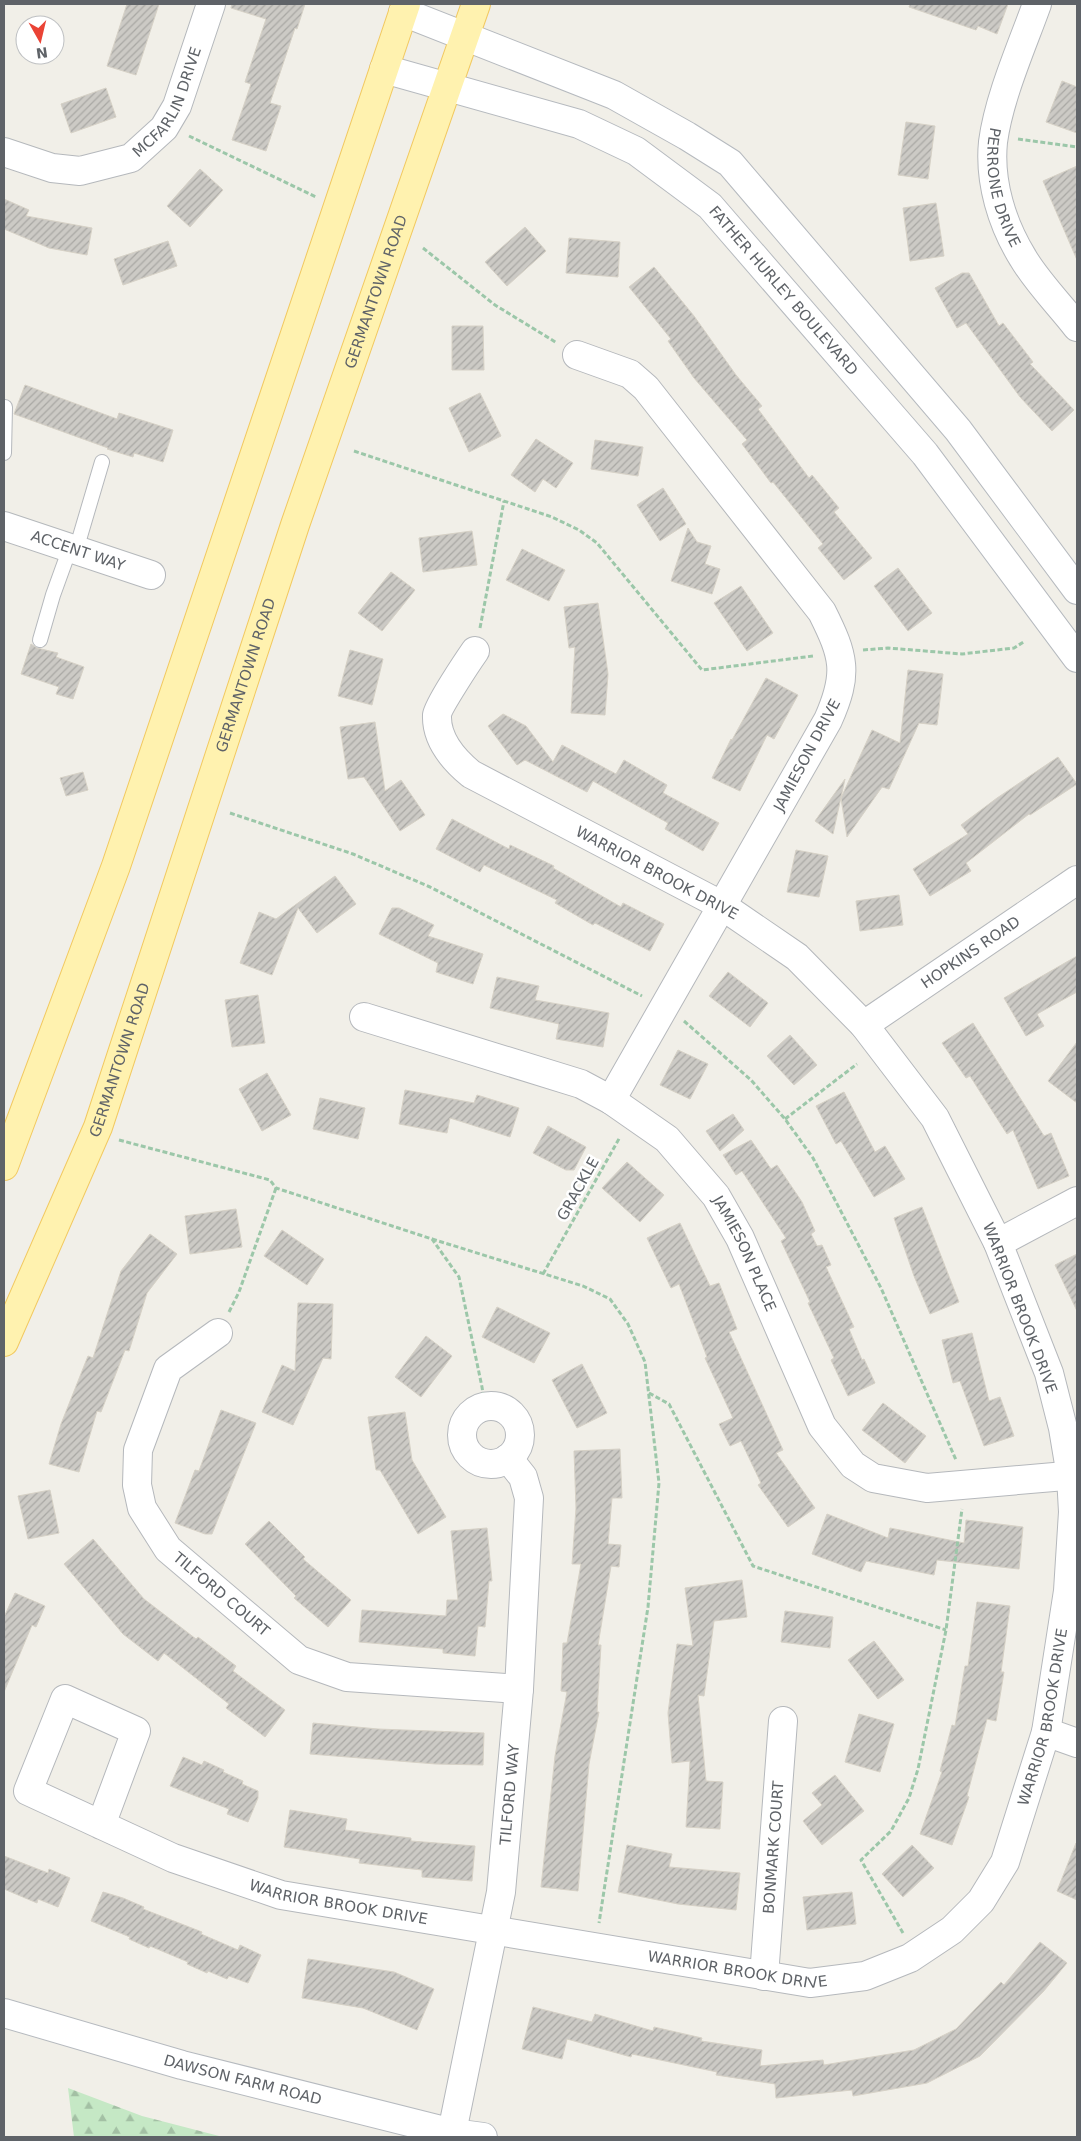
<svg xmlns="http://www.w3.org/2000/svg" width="1081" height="2141" font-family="'DejaVu Sans',sans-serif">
  <defs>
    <pattern id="forest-firs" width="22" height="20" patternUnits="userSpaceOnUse" patternTransform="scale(1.25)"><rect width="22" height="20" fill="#c5e8c5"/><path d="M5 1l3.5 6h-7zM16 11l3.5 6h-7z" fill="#a3c0a4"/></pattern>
    <pattern id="building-hatch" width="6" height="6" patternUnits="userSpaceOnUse" patternTransform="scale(1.25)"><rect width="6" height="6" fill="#cccac5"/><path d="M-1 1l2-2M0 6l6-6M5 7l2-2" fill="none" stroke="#a9a8a4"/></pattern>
  </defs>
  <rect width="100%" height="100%" fill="#f1efe8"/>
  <polygon fill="url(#forest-firs)" points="68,2088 142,2116 223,2137 74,2137"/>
  <g fill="url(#building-hatch)" stroke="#d6d1c6">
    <polygon points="127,4 159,4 136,75 107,66"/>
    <polygon points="232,4 305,4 297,29 295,28 270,103 281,106 266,151 232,140 251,84 245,82 266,19 231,8"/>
    <polygon points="910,4 1008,4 997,34 978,26 976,30 909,7"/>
    <polygon points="1062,81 1077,87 1077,133 1046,122"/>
    <polygon points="106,88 116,117 71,133 61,104"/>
    <polygon points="906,122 935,126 928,179 898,175"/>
    <polygon points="1077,166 1077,260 1043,181"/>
    <polygon points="200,169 223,190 190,227 167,206"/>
    <polygon points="4,199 29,210 26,216 92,228 87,255 49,248 4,229"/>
    <polygon points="936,203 944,256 910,261 903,208"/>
    <polygon points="525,227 546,251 507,286 485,262"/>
    <polygon points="569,238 620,242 618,277 566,273"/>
    <polygon points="168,241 177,266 123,285 114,259"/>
    <polygon points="654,267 694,316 736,375 762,406 758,409 809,478 812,475 839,508 834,512 872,558 844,580 818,548 823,544 773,482 771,483 742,444 747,440 694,378 668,341 671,339 629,287"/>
    <polygon points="962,273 969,273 999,326 1003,323 1033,362 1030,364 1074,410 1052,431 1020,397 966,323 957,328 935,288"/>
    <polygon points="452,326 483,326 484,370 452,370"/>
    <polygon points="25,385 117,419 119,413 173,430 163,462 134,453 133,457 107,449 108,448 14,414"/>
    <polygon points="480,393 501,436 469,452 449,408"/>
    <polygon points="536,439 573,463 556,488 543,479 535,492 511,475"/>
    <polygon points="595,440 643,447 638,476 591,469"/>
    <polygon points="663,488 686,524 660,541 637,505"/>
    <polygon points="688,528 697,542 711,546 705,564 720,569 712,594 671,581"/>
    <polygon points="472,531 477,565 423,572 419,538"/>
    <polygon points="522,549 565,570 549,601 506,580"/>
    <polygon points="898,568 932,613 908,631 874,586"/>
    <polygon points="391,572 415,590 382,631 358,613"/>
    <polygon points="741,586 773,633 747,651 714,603"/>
    <polygon points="598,603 608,674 605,715 571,713 575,647 569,648 564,607"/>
    <polygon points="31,644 37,648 58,653 56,657 84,667 73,699 56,694 59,687 21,674"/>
    <polygon points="350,650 383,659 372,705 338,696"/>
    <polygon points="908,670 943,674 937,725 919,723 889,789 882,787 847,837 841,798 872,730 900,743"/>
    <polygon points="766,678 798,695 774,739 767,735 740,791 712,778 731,739 732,740"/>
    <polygon points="503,714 526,726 553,762 562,745 616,774 624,760 667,785 663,793 719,823 703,851 665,829 668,823 593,781 587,792 525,760 517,765 488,726"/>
    <polygon points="375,722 385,791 401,780 425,815 400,831 364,777 348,779 340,727"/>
    <polygon points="1058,757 1077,784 1030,815 1029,814 966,863 971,871 930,896 913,869 968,834 961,825 997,798"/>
    <polygon points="83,772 88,790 66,796 60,778"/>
    <polygon points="845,779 833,834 815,821"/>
    <polygon points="452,819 509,849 510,845 554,866 553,868 621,907 623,903 664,924 650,951 595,923 593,925 555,903 557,900 484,865 480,872 436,849"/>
    <polygon points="796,850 828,856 819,897 787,892"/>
    <polygon points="335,876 356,904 317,933 298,908 272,975 240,963 259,912 276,919"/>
    <polygon points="899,895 903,925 860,931 856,901"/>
    <polygon points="392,908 399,908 434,925 428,936 483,954 473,984 436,972 438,963 379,934"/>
    <polygon points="1077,956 1077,992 1037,1014 1044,1026 1026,1036 1004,998"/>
    <polygon points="728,972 768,1003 750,1027 709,996"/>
    <polygon points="497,977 539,986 535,1000 609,1013 603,1047 556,1039 559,1024 490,1008"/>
    <polygon points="258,995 265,1043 232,1047 225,1000"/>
    <polygon points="973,1023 1044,1136 1051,1133 1069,1176 1038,1189 1013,1130 1007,1134 970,1076 966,1078 942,1043"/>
    <polygon points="790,1035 817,1065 794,1085 767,1056"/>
    <polygon points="1077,1042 1077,1103 1048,1081"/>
    <polygon points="678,1050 708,1064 690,1099 660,1085"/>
    <polygon points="267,1073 291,1115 262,1131 239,1089"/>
    <polygon points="405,1090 474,1103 477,1095 519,1108 510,1137 450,1118 447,1133 399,1124"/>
    <polygon points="844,1092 875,1152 885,1146 905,1179 874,1197 841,1141 836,1144 816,1106"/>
    <polygon points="320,1098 365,1108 358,1139 313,1129"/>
    <polygon points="733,1114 744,1130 720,1151 706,1131"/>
    <polygon points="548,1126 586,1147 574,1170 566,1170 533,1153"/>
    <polygon points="751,1140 771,1169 777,1165 802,1202 815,1231 811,1234 817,1246 822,1245 831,1265 826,1267 854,1327 849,1329 862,1360 864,1359 875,1383 848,1396 831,1360 834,1358 808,1303 810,1302 781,1241 786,1238 742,1171 736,1175 723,1155"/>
    <polygon points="627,1162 664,1195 640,1222 602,1188"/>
    <polygon points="922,1207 959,1302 930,1314 914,1276 894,1218"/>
    <polygon points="236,1209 242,1247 190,1254 185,1216"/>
    <polygon points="680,1223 710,1286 719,1283 737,1329 729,1332 783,1450 776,1453 815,1508 788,1527 758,1485 761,1483 741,1441 730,1446 719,1424 733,1418 705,1358 707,1357 679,1284 671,1288 647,1238"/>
    <polygon points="282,1230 324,1259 307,1285 264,1256"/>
    <polygon points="150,1234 177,1254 147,1293 129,1351 125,1350 101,1412 97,1411 79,1472 49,1464 61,1424 88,1356 93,1358 121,1271"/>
    <polygon points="1077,1254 1077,1311 1055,1265"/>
    <polygon points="298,1303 333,1304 331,1359 323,1358 293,1425 262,1412 282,1365 295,1371"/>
    <polygon points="497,1307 550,1333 534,1363 482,1337"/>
    <polygon points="972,1333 989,1401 1000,1397 1014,1436 984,1446 960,1381 953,1383 942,1340"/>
    <polygon points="426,1336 452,1356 421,1397 395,1377"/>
    <polygon points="582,1364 607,1413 577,1428 552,1380"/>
    <polygon points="883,1403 926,1436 905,1463 862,1430"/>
    <polygon points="221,1410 256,1423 212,1534 205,1534 175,1523 195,1470 199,1471"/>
    <polygon points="405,1412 412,1460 446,1517 418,1534 380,1470 376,1470 368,1417"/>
    <polygon points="620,1449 622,1498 612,1498 608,1544 621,1545 619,1567 611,1566 598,1645 601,1645 597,1712 599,1712 589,1764 578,1891 541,1887 555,1756 567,1692 561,1691 563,1643 567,1643 581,1564 572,1564 576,1508 574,1451"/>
    <polygon points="50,1490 59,1533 28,1539 18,1496"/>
    <polygon points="827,1514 888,1538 890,1528 964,1543 966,1520 1023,1527 1019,1569 937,1560 934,1575 866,1561 861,1572 812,1554"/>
    <polygon points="269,1521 305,1557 303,1559 351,1600 328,1627 294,1598 296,1596 245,1544"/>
    <polygon points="487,1528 492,1581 489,1581 485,1627 478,1626 475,1656 443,1653 443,1649 359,1642 362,1610 446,1616 447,1600 458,1600 451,1531"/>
    <polygon points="93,1539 144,1599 196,1639 198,1637 236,1666 233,1671 285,1710 265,1737 226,1708 229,1704 164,1653 158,1661 123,1634 64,1564"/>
    <polygon points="742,1580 747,1617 714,1621 704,1696 698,1695 706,1781 723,1782 720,1829 686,1827 690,1761 672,1763 668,1713 677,1644 693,1646 685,1588"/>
    <polygon points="15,1593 45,1606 36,1627 32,1625 4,1692 4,1617"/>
    <polygon points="977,1602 1010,1606 1001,1672 1004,1672 996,1721 987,1719 967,1796 969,1797 952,1845 920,1834 942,1772 940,1771 952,1725 955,1726 965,1666 968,1666"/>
    <polygon points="785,1611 833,1617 830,1648 781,1642"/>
    <polygon points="874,1641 904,1680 878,1699 848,1660"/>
    <polygon points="859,1714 894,1724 880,1772 845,1762"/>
    <polygon points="313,1723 378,1729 484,1733 483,1765 436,1764 310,1754"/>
    <polygon points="183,1757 202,1765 204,1761 224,1770 223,1772 243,1781 242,1784 258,1791 258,1798 248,1822 227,1814 229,1809 170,1786"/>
    <polygon points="835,1775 864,1811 822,1845 803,1821 822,1805 812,1793"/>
    <polygon points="290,1810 347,1819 345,1830 411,1838 411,1841 475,1846 472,1881 422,1877 422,1870 359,1863 360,1859 284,1847"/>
    <polygon points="1076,1843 1077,1843 1077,1900 1057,1891"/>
    <polygon points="627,1845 672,1854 669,1867 740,1873 736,1910 678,1904 618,1892"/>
    <polygon points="912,1845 934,1868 903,1897 882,1874"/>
    <polygon points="4,1856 48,1873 49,1869 70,1878 58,1907 38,1899 37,1903 4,1889"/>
    <polygon points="103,1892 123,1898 144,1907 143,1909 202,1932 201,1934 238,1950 240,1945 261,1955 248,1983 229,1976 227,1979 208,1971 207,1973 187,1964 188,1962 150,1946 149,1948 129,1939 130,1937 91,1921"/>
    <polygon points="852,1892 856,1924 807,1930 803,1897"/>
    <polygon points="1040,1942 1067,1963 1043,1992 980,2056 927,2083 853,2096 852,2090 776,2098 775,2084 716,2075 717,2072 632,2054 631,2057 567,2039 562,2059 522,2049 533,2007 592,2022 595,2014 653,2031 654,2027 702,2038 701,2041 762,2050 760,2066 823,2060 824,2065 914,2050 956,2029 1001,1982 1004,1985"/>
    <polygon points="308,1959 394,1972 434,1989 417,2030 363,2008 302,1998"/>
  </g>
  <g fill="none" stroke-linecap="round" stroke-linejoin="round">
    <defs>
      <g id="lane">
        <polyline points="4,453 5,407"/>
        <polyline points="76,550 102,462"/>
        <polyline points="40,640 53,595 70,548"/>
      </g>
      <g id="street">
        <path id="s1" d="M 1037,4 C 1022,46 999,97 993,142 C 989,182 1002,224 1023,258 C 1037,282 1060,305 1077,327"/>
        <path id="s2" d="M 4,152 L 52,168 L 80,171 L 131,158 L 164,128 L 177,106 L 211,4"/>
        <path d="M 577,355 L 630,374 L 646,388 L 822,612 C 844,656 849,673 828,720 L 611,1100"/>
        <path id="s3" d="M 4,526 L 151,575"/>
        <path id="s4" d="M 364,1017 L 581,1084 L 611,1100 L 667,1139 L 716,1196 L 740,1238 L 822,1426 L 853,1465 L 873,1478 L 927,1488 L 1077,1475"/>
        <path id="s5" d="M 864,1025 L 1077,880"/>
        <polyline points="998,1243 1077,1201"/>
        <path id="s6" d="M 218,1333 L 168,1369 L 138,1450 L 137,1485 L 142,1508 L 168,1549 L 299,1660 L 347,1677 L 519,1689"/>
        <circle cx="491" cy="1435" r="29"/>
        <polyline points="1046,1732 1077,1743"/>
        <path id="s7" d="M 101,1825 L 136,1731 L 65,1699 L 28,1791 L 173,1858 L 281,1895 L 810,1983 L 865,1976 L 910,1958 L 952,1930 L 981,1901 L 1005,1862 L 1046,1732 L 1068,1591 L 1073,1512 L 1071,1476 L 1063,1428 L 1049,1373 L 998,1243 L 935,1118 L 864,1025 L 797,957 L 721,905 L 471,774 C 454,760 436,739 437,715 C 438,706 468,661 475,651"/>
        <path id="s8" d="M 764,1976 L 783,1721"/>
        <path id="s9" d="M 451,2137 L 501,1892 L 519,1689 L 529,1498 L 523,1477 L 508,1458"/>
      </g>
      <g id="secondary">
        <polyline points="403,12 614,95 687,136 730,163 958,430 1077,590"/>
        <path id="s10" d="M 384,69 L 579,124 L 636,151 L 710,206 L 925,454 L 1077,658"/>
        <path id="s11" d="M 4,2013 L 182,2065 L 453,2133 L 483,2137"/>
      </g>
      <g id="primary">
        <polyline points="4,1166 116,866 406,4"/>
        <path id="s12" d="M 4,1342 L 98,1127 L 295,525 L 476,4"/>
      </g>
    </defs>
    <use href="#lane" stroke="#b5b8bc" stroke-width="16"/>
    <use href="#street" stroke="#b5b8bc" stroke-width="30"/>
    <use href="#secondary" stroke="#b6babf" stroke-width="30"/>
    <use href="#primary" stroke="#f2c960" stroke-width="30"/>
    <g stroke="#9cc7a9" stroke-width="3" stroke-dasharray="5 2.5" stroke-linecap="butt">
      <polyline points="189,136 316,197"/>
      <polyline points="1018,139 1077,147"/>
      <polyline points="423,248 495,305 557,343"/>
      <polyline points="354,451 552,517 579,530 597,543 702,670 813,656"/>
      <polyline points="480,628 504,501"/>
      <polyline points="863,650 888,648 962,654 1014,648 1025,641"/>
      <polyline points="230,813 353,854 430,887 642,996"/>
      <polyline points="684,1021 751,1080 785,1119 813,1158 881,1288 956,1460"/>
      <polyline points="785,1119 857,1064"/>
      <polyline points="119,1140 270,1180 276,1188 432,1239 459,1277 482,1387 485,1407"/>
      <polyline points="432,1239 583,1286 610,1299 628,1324 645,1362 659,1483 648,1607 599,1923"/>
      <polyline points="543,1274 620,1137"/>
      <polyline points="229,1312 239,1292 276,1188"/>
      <polyline points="649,1393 669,1404 753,1566 946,1630"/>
      <polyline points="903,1933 861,1860 891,1831 909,1798 918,1769 946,1630 962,1509"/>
    </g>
    <use href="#lane" stroke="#fff" stroke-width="14"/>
    <use href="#street" stroke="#fff" stroke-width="28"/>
    <use href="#secondary" stroke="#fff" stroke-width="28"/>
    <use href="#primary" stroke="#fff2af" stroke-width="28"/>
  </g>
  <g text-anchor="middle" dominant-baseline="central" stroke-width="5" stroke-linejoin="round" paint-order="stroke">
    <g font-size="15" fill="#5f6368" stroke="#fff">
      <text stroke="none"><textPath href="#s2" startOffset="200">MCFARLIN DRIVE</textPath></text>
      <text stroke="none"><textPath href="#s1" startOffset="192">PERRONE DRIVE</textPath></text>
      <text stroke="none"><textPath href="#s10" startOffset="470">FATHER HURLEY BOULEVARD</textPath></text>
      <text stroke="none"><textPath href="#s12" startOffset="1115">GERMANTOWN ROAD</textPath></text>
      <text stroke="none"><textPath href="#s3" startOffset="78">ACCENT WAY</textPath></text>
      <text stroke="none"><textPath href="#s12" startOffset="710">GERMANTOWN ROAD</textPath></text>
      <text transform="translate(807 755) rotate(-62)">JAMIESON DRIVE</text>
      <text transform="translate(657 873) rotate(28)">WARRIOR BROOK DRIVE</text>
      <text stroke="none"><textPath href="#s5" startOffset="129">HOPKINS ROAD</textPath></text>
      <text stroke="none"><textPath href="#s12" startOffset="305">GERMANTOWN ROAD</textPath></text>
      <text transform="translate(578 1189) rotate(-61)">GRACKLE</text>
      <text stroke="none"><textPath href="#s4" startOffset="469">JAMIESON PLACE</textPath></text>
      <text transform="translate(1020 1308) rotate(69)">WARRIOR BROOK DRIVE</text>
      <text stroke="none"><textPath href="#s6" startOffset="325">TILFORD COURT</textPath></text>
      <text stroke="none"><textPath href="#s7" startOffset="1479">WARRIOR BROOK DRIVE</textPath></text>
      <text stroke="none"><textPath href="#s9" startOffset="348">TILFORD WAY</textPath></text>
      <text stroke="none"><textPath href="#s8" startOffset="129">BONMARK COURT</textPath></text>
      <text stroke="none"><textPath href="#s7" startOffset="609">WARRIOR BROOK DRIVE</textPath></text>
      <text stroke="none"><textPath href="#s7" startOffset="1014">WARRIOR BROOK DRIVE</textPath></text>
      <text stroke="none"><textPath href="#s11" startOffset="248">DAWSON FARM ROAD</textPath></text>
    </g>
  </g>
  <rect width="1081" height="2141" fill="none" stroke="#5f6368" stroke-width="10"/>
  <g transform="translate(40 40) rotate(172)"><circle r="24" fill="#ffffff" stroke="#bfc1c3"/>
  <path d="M0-4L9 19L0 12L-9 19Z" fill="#ea4335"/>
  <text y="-8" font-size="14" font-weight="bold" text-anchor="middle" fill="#5f6368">N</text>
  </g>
</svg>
